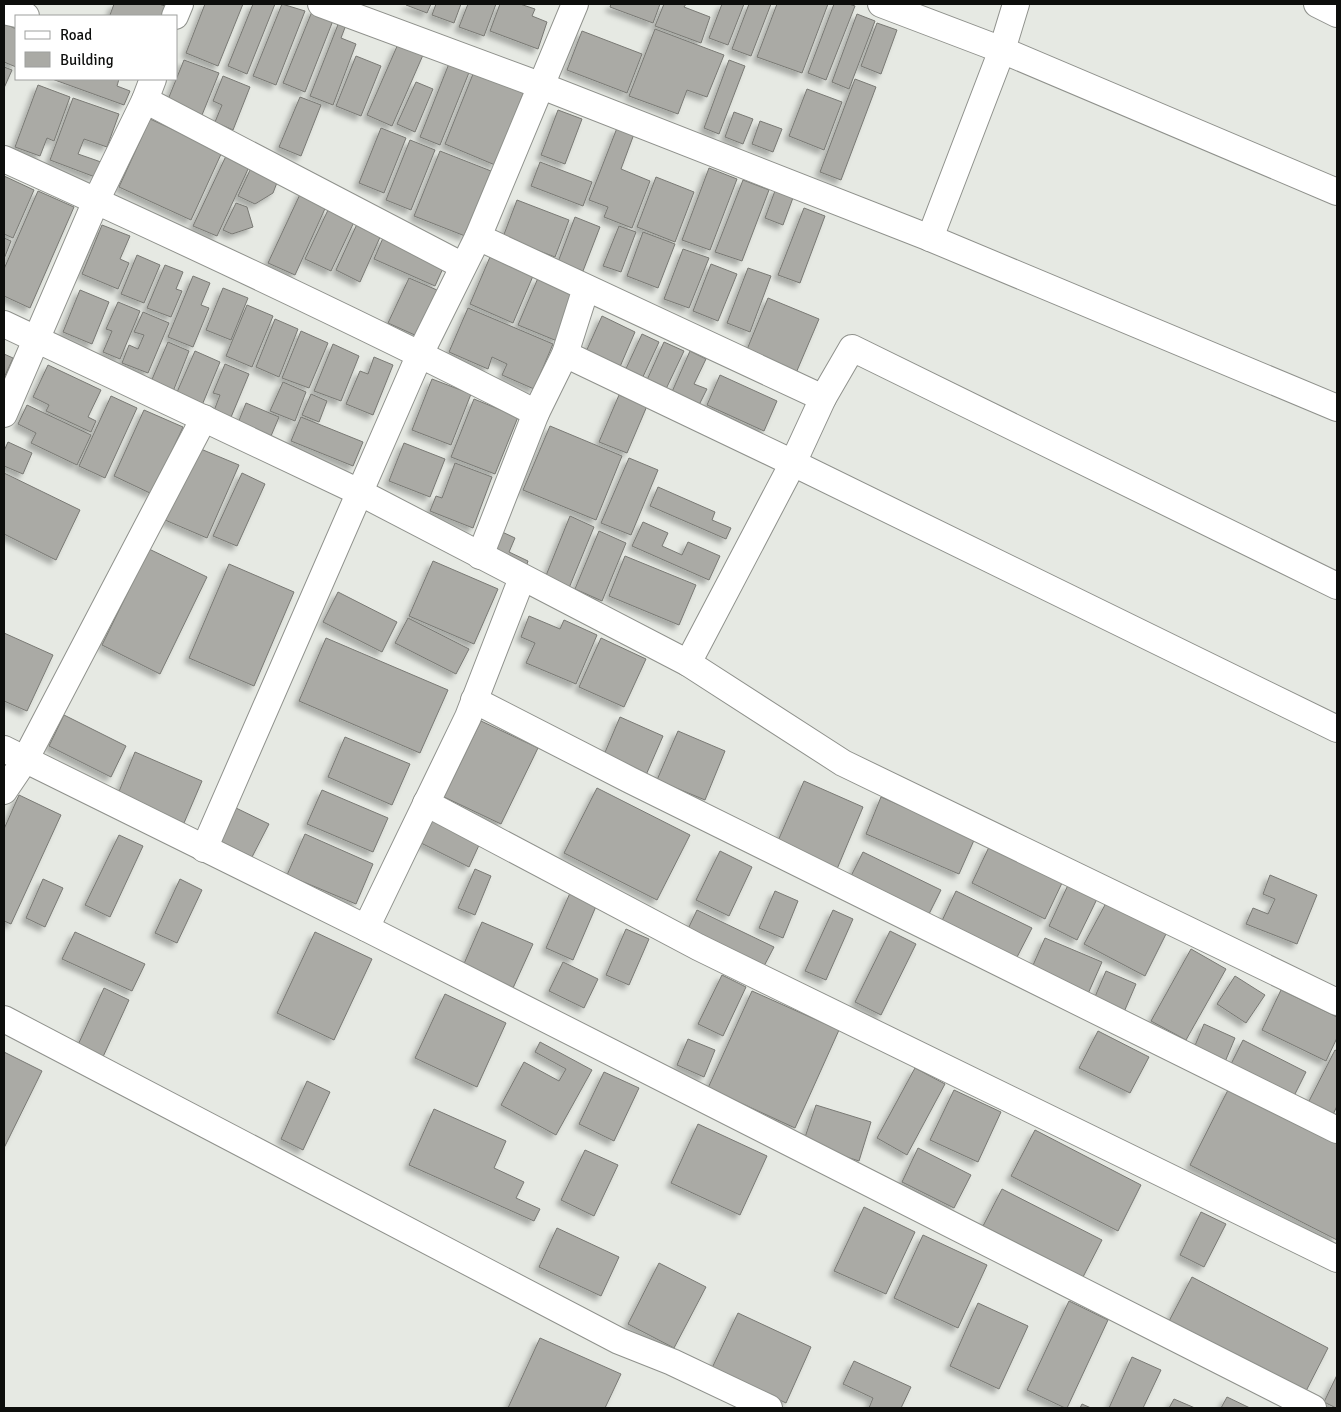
<svg xmlns="http://www.w3.org/2000/svg" width="1341" height="1412" font-family="Signika,sans-serif">
  <defs>
    <filter id="shadow"><feDropShadow dx="-4.5" dy="4.5" stdDeviation="2.5" flood-color="#0004"/></filter>
  </defs>
  <rect width="100%" height="100%" fill="#e6e9e3"/>
  <g fill="#aaaaa5" stroke="#797974" filter="url(#shadow)">
    <polygon points="114,4 159,4 165,6 162,16 113,16 110,15"/>
    <polygon points="205,4 243,4 218,66 186,53"/>
    <polygon points="253,4 275,4 247,74 228,66"/>
    <polygon points="282,4 305,11 276,85 253,76"/>
    <polygon points="407,4 431,4 427,13 406,5"/>
    <polygon points="436,4 461,4 454,23 432,15"/>
    <polygon points="468,4 496,4 484,36 459,27"/>
    <polygon points="500,4 520,4 535,9 532,16 547,22 538,49 490,31"/>
    <polygon points="611,4 660,4 653,23 610,7"/>
    <polygon points="664,4 686,4 684,7 710,17 701,43 655,26"/>
    <polygon points="722,4 744,4 728,45 709,38"/>
    <polygon points="749,4 771,4 751,56 732,49"/>
    <polygon points="777,4 828,4 802,73 757,57"/>
    <polygon points="834,4 849,4 855,6 826,80 808,73"/>
    <polygon points="313,9 334,18 305,92 283,83"/>
    <polygon points="857,14 875,21 849,89 832,82"/>
    <polygon points="339,22 346,25 341,38 356,44 333,105 310,96"/>
    <polygon points="4,23 16,29 16,67 4,62"/>
    <polygon points="877,23 897,30 881,74 861,66"/>
    <polygon points="655,29 724,55 707,97 687,90 678,114 629,96"/>
    <polygon points="582,31 642,54 627,93 567,70"/>
    <polygon points="398,44 423,55 392,126 367,115"/>
    <polygon points="356,56 381,66 361,116 336,106"/>
    <polygon points="184,60 219,73 202,115 167,102"/>
    <polygon points="729,60 745,66 719,134 704,128"/>
    <polygon points="450,61 470,70 440,145 420,137"/>
    <polygon points="4,67 12,70 4,88"/>
    <polygon points="475,69 525,89 495,165 445,144"/>
    <polygon points="223,76 250,87 233,130 215,122 222,105 213,101"/>
    <polygon points="52,79 119,79 117,86 130,91 124,105"/>
    <polygon points="855,79 876,87 841,180 820,172"/>
    <polygon points="416,82 433,89 415,132 397,124"/>
    <polygon points="38,85 70,97 54,141 47,138 40,156 15,147"/>
    <polygon points="807,89 842,102 824,150 789,136"/>
    <polygon points="300,97 321,105 301,156 279,147"/>
    <polygon points="73,98 119,114 107,147 84,139 78,154 101,162 95,177 50,160"/>
    <polygon points="558,110 582,119 565,164 541,155"/>
    <polygon points="734,112 753,119 743,144 725,137"/>
    <polygon points="150,119 222,152 191,220 119,187"/>
    <polygon points="760,121 782,129 773,152 752,144"/>
    <polygon points="381,128 406,138 384,193 359,183"/>
    <polygon points="617,128 634,134 621,169 650,181 632,228 604,217 608,207 589,200"/>
    <polygon points="410,140 435,150 411,210 386,200"/>
    <polygon points="440,151 491,171 465,236 414,216"/>
    <polygon points="226,156 249,167 217,236 193,226"/>
    <polygon points="540,162 592,182 583,206 531,186"/>
    <polygon points="251,168 278,180 273,193 255,204 238,196"/>
    <polygon points="709,168 737,179 710,250 682,240"/>
    <polygon points="4,176 34,190 13,238 4,234"/>
    <polygon points="656,177 694,192 675,242 637,227"/>
    <polygon points="743,180 769,190 742,261 715,252"/>
    <polygon points="776,188 794,195 783,225 765,218"/>
    <polygon points="302,190 328,202 295,275 268,263"/>
    <polygon points="38,191 74,207 30,308 4,296 4,269"/>
    <polygon points="517,200 569,220 555,257 503,237"/>
    <polygon points="236,203 247,207 253,227 232,234 223,230"/>
    <polygon points="804,208 825,216 800,283 778,275"/>
    <polygon points="328,210 354,222 331,271 305,259"/>
    <polygon points="575,217 600,227 583,271 558,262"/>
    <polygon points="357,224 381,235 360,282 336,270"/>
    <polygon points="102,225 130,236 120,259 129,263 118,289 82,274"/>
    <polygon points="619,226 636,232 621,272 603,266"/>
    <polygon points="643,232 675,244 658,288 627,276"/>
    <polygon points="4,238 11,241 4,259"/>
    <polygon points="383,238 444,266 435,286 374,259"/>
    <polygon points="683,249 709,258 689,308 664,299"/>
    <polygon points="137,255 160,265 144,303 121,294"/>
    <polygon points="490,257 533,276 513,323 470,304"/>
    <polygon points="711,264 737,274 718,321 693,311"/>
    <polygon points="165,265 183,272 176,289 182,291 171,317 147,308"/>
    <polygon points="748,268 771,276 750,332 727,323"/>
    <polygon points="193,276 210,283 201,305 209,308 193,347 168,337"/>
    <polygon points="409,278 437,290 417,336 388,323"/>
    <polygon points="538,278 577,294 557,341 518,325"/>
    <polygon points="223,288 248,298 231,340 206,330"/>
    <polygon points="80,290 109,302 92,344 63,332"/>
    <polygon points="768,298 819,319 796,373 746,352"/>
    <polygon points="118,302 140,311 120,359 103,352 112,331 106,329"/>
    <polygon points="247,305 273,316 252,367 226,356"/>
    <polygon points="468,308 553,344 534,389 502,375 507,364 492,357 488,369 449,352"/>
    <polygon points="143,312 169,323 148,373 122,363 129,345 138,349 144,335 134,332"/>
    <polygon points="602,316 635,332 619,369 585,354"/>
    <polygon points="275,319 298,329 279,377 256,367"/>
    <polygon points="301,331 328,343 309,388 282,378"/>
    <polygon points="642,334 659,342 641,381 624,373"/>
    <polygon points="168,342 189,351 172,394 150,384"/>
    <polygon points="664,342 684,351 666,389 647,380"/>
    <polygon points="333,344 359,356 341,401 314,391"/>
    <polygon points="195,351 220,362 200,410 174,399"/>
    <polygon points="690,351 706,359 694,384 707,389 698,407 671,394"/>
    <polygon points="4,354 13,358 4,378"/>
    <polygon points="374,357 393,365 373,415 346,404 360,371 368,374"/>
    <polygon points="225,364 249,374 229,422 212,416 220,395 213,393"/>
    <polygon points="48,365 101,390 88,417 96,421 91,432 46,411 49,405 33,397"/>
    <polygon points="720,375 777,401 764,431 707,405"/>
    <polygon points="432,379 471,394 451,445 412,430"/>
    <polygon points="283,382 306,392 295,421 270,411"/>
    <polygon points="311,394 327,401 319,422 302,415"/>
    <polygon points="619,395 647,406 627,453 599,442"/>
    <polygon points="111,396 137,408 105,478 79,466"/>
    <polygon points="474,399 518,417 495,474 451,457"/>
    <polygon points="246,403 279,417 271,436 238,423"/>
    <polygon points="27,405 91,435 77,465 31,443 36,433 18,424"/>
    <polygon points="144,410 183,427 152,494 114,476"/>
    <polygon points="301,417 363,442 353,466 291,441"/>
    <polygon points="550,426 622,456 596,520 523,490"/>
    <polygon points="8,442 32,453 23,474 4,466 4,451"/>
    <polygon points="404,443 445,459 430,497 389,481"/>
    <polygon points="196,447 239,465 207,538 165,520"/>
    <polygon points="629,458 658,470 631,535 601,523"/>
    <polygon points="455,463 492,477 473,528 430,511 436,496 442,498"/>
    <polygon points="4,473 80,510 56,560 4,534"/>
    <polygon points="242,473 265,484 237,546 213,536"/>
    <polygon points="658,487 715,512 712,520 731,528 726,539 650,506"/>
    <polygon points="570,516 594,527 569,588 545,578"/>
    <polygon points="643,522 668,533 662,546 682,555 688,542 720,556 709,580 632,546"/>
    <polygon points="500,531 515,538 509,552 528,561 525,570 490,555"/>
    <polygon points="599,531 626,543 602,601 575,589"/>
    <polygon points="149,549 207,577 160,674 102,645"/>
    <polygon points="625,556 696,585 679,625 609,596"/>
    <polygon points="433,561 498,589 474,644 409,616"/>
    <polygon points="229,564 294,592 254,686 189,658"/>
    <polygon points="338,592 397,622 382,652 323,622"/>
    <polygon points="529,616 560,629 564,620 597,635 576,684 526,663 535,643 521,637"/>
    <polygon points="408,618 469,649 456,674 395,643"/>
    <polygon points="4,633 53,655 27,711 4,701"/>
    <polygon points="326,638 448,690 420,753 299,701"/>
    <polygon points="601,638 646,659 624,707 579,687"/>
    <polygon points="64,715 126,746 111,777 49,746"/>
    <polygon points="620,717 663,736 646,775 603,757"/>
    <polygon points="481,721 538,748 501,824 444,797"/>
    <polygon points="678,731 725,751 705,800 657,780"/>
    <polygon points="345,737 410,764 392,805 328,777"/>
    <polygon points="135,752 202,781 184,823 118,794"/>
    <polygon points="804,781 863,807 837,869 777,843"/>
    <polygon points="597,788 690,835 657,900 564,853"/>
    <polygon points="322,790 388,818 373,852 307,824"/>
    <polygon points="19,795 61,815 11,924 4,921 4,829"/>
    <polygon points="881,797 975,838 959,874 866,834"/>
    <polygon points="236,808 269,824 252,857 220,841"/>
    <polygon points="424,816 480,843 469,867 413,839"/>
    <polygon points="305,834 373,864 356,904 287,875"/>
    <polygon points="119,835 143,846 110,917 85,905"/>
    <polygon points="989,847 1062,883 1045,919 972,883"/>
    <polygon points="720,851 752,867 729,916 696,900"/>
    <polygon points="863,852 941,890 926,920 848,882"/>
    <polygon points="475,869 491,876 475,915 458,908"/>
    <polygon points="1270,875 1317,895 1297,944 1246,924 1253,908 1268,914 1275,899 1263,894"/>
    <polygon points="43,879 63,888 45,927 26,918"/>
    <polygon points="180,879 202,890 177,943 155,933"/>
    <polygon points="1068,885 1097,899 1077,940 1049,926"/>
    <polygon points="775,891 798,901 783,938 759,928"/>
    <polygon points="956,891 1032,928 1015,961 940,925"/>
    <polygon points="570,893 597,904 573,960 546,948"/>
    <polygon points="1106,903 1166,934 1145,976 1084,944"/>
    <polygon points="697,910 774,947 763,968 687,931"/>
    <polygon points="833,910 853,919 826,980 805,971"/>
    <polygon points="482,922 533,944 513,988 463,966"/>
    <polygon points="626,929 649,939 629,985 606,975"/>
    <polygon points="890,931 916,944 881,1015 855,1002"/>
    <polygon points="75,932 145,964 132,991 62,959"/>
    <polygon points="315,932 372,959 334,1040 277,1013"/>
    <polygon points="1045,938 1102,962 1087,996 1030,972"/>
    <polygon points="1191,949 1226,969 1186,1040 1151,1021"/>
    <polygon points="563,962 598,979 584,1008 549,991"/>
    <polygon points="1106,971 1136,984 1124,1012 1094,999"/>
    <polygon points="722,975 746,987 723,1036 698,1024"/>
    <polygon points="1235,976 1265,995 1246,1023 1217,1004"/>
    <polygon points="104,988 129,1000 102,1059 77,1047"/>
    <polygon points="1281,990 1337,1017 1337,1038 1326,1061 1262,1030"/>
    <polygon points="752,991 839,1030 795,1128 708,1088"/>
    <polygon points="445,994 506,1023 477,1087 415,1058"/>
    <polygon points="1204,1024 1235,1038 1222,1069 1191,1055"/>
    <polygon points="1098,1031 1149,1057 1130,1093 1079,1068"/>
    <polygon points="688,1039 715,1050 704,1077 677,1065"/>
    <polygon points="1243,1040 1306,1072 1292,1100 1229,1068"/>
    <polygon points="540,1042 592,1070 556,1135 501,1105 524,1062 559,1081 566,1069 535,1052"/>
    <polygon points="1335,1050 1337,1051 1337,1106 1331,1119 1306,1107"/>
    <polygon points="4,1052 42,1071 4,1148"/>
    <polygon points="915,1068 945,1084 907,1155 877,1138"/>
    <polygon points="604,1072 639,1088 614,1141 579,1124"/>
    <polygon points="307,1081 330,1092 303,1150 281,1139"/>
    <polygon points="1229,1088 1337,1143 1337,1240 1190,1165"/>
    <polygon points="954,1090 1001,1112 978,1162 930,1140"/>
    <polygon points="816,1105 871,1122 859,1161 803,1143"/>
    <polygon points="434,1109 506,1141 494,1168 524,1182 516,1198 540,1209 534,1221 409,1165"/>
    <polygon points="698,1124 767,1156 740,1215 671,1183"/>
    <polygon points="1035,1130 1141,1185 1118,1231 1011,1176"/>
    <polygon points="918,1148 971,1175 954,1208 902,1182"/>
    <polygon points="585,1150 618,1165 594,1216 561,1200"/>
    <polygon points="1002,1189 1102,1240 1083,1277 983,1226"/>
    <polygon points="864,1207 915,1232 886,1294 834,1271"/>
    <polygon points="1201,1212 1226,1224 1204,1267 1180,1255"/>
    <polygon points="557,1228 619,1257 601,1296 539,1267"/>
    <polygon points="923,1235 987,1265 958,1328 894,1298"/>
    <polygon points="659,1263 706,1287 674,1348 628,1324"/>
    <polygon points="1192,1277 1328,1348 1304,1395 1167,1325"/>
    <polygon points="1069,1301 1108,1320 1067,1408 1065,1408 1027,1390"/>
    <polygon points="978,1303 1028,1326 999,1389 950,1366"/>
    <polygon points="738,1313 811,1347 786,1403 712,1368"/>
    <polygon points="540,1338 621,1374 605,1408 508,1408"/>
    <polygon points="1132,1357 1161,1370 1143,1408 1109,1408"/>
    <polygon points="854,1361 911,1387 901,1408 869,1408 873,1398 843,1384"/>
    <polygon points="1337,1375 1337,1408 1336,1408 1324,1402"/>
    <polygon points="1227,1397 1250,1408 1221,1408"/>
    <polygon points="1174,1399 1195,1408 1169,1408"/>
    <polygon points="1082,1404 1091,1408 1080,1408"/>
  </g>
  <g fill="none" stroke-linecap="round" stroke-linejoin="round">
    <defs>
      <g id="street">
        <polyline points="321,4 542,86 930,238 1337,408"/>
        <polyline points="881,4 1002,50 1337,192"/>
        <polyline points="1317,4 1337,14"/>
        <polyline points="4,11 26,16"/>
        <polyline points="175,16 180,4"/>
        <polyline points="145,100 463,266"/>
        <path d="M 4,159 C 183,240 361,323 536,413"/>
        <polyline points="478,237 823,398"/>
        <polyline points="930,238 1002,50 1016,4"/>
        <polyline points="4,324 359,492 688,663 843,763 1337,1002"/>
        <polyline points="565,354 793,463 1337,729"/>
        <polyline points="4,414 96,201 145,100 153,79"/>
        <polyline points="480,556 536,413 565,354 586,288"/>
        <polyline points="688,663 793,463 823,398 852,348 1337,586"/>
        <polyline points="474,700 630,780 1337,1130"/>
        <polyline points="4,749 366,928 1313,1408"/>
        <polyline points="4,791 25,760 204,418"/>
        <polyline points="426,803 698,947 1337,1259"/>
        <polyline points="204,849 420,354 478,237 575,4"/>
        <polyline points="366,928 468,717 522,578"/>
        <polyline points="4,1019 619,1341 672,1362 769,1408"/>
      </g>
    </defs>
    <use href="#street" stroke="#8f918c" stroke-width="28"/>
    <use href="#street" stroke="#fff" stroke-width="26"/>
  </g>
  <rect width="1341" height="1412" fill="none" stroke="#0d0e0c" stroke-width="10"/>
  <rect x="15" y="15" width="162" height="65" fill="#ffffff" stroke="#9e9f9e"/>
  <rect x="25" y="31" width="25" height="8" fill="#ffffff" stroke="#9e9f9e"/>
  <text x="60" y="40" font-size="15" fill="#0d0e0c">Road</text>
  <rect x="25" y="52" width="25" height="15" fill="#aaaaa5" stroke="#9e9f9e"/>
  <text x="60" y="65" font-size="15" fill="#0d0e0c">Building</text>
</svg>
